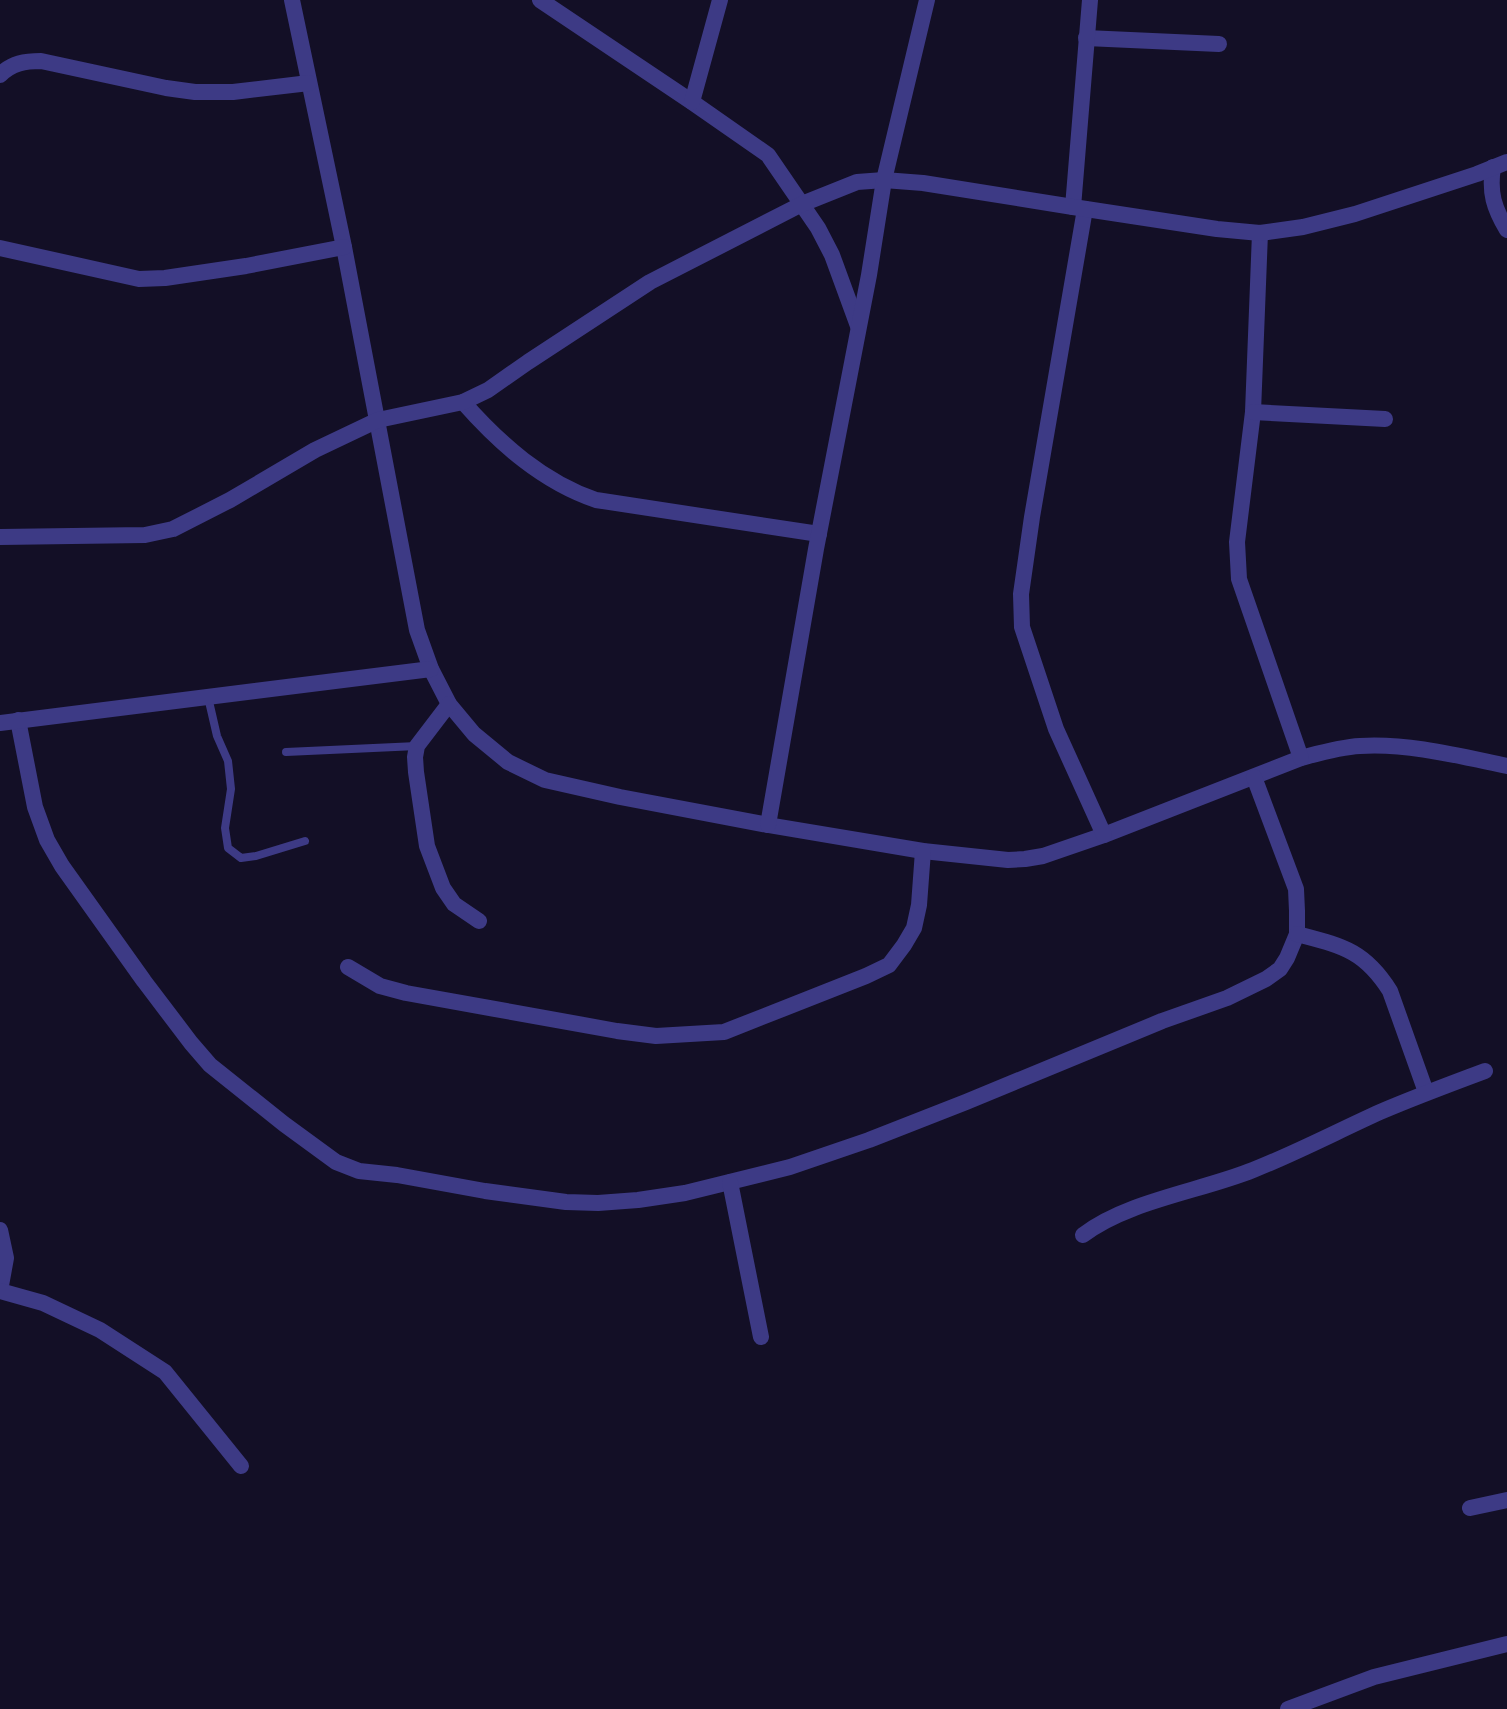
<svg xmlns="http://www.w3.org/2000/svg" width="1507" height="1709" font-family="Quicksand,sans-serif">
  <rect width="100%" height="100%" fill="#130f26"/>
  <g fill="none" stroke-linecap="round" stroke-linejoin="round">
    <g stroke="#3d3a85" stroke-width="8">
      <polyline points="208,697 217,736 228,761 231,789 225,828 228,848 241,858 256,856 305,841"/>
      <polyline points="286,752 417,746"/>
    </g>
    <g stroke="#3d3a85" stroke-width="16">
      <path d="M 292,0 L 344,247 L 417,630 L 431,669 L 449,704 L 474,734 L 508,762 L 545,780 L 620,797 L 768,825 L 923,851 L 1008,860 L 1025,859 L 1043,856 L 1104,835 L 1301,758 C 1320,753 1340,747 1360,746 C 1409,743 1459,756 1507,766"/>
      <polyline points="540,0 692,102 768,155 818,228 832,255 858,326"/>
      <polyline points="1086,38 1219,44"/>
      <path d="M 0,75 C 12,63 25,61 41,61 L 166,88 L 195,92 L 233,92 L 309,83"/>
      <polyline points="692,102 720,0"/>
      <path d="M 1493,167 C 1489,193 1494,208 1507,230"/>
      <polyline points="1073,207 1090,0"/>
      <polyline points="1085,209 1032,517 1021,594 1022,627 1056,729 1104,835"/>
      <polyline points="1260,233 1253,412 1237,542 1239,579 1301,758"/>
      <polyline points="0,248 139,279 165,278 246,266 344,247"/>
      <path d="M 463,402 C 500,444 543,482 596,500 L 819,534"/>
      <polyline points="1253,412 1385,419"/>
      <polyline points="0,537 145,535 173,529 230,500 315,450 378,420 463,402 488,390 528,362 650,282 802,204 857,182 884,180 923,183 1073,207 1217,229 1260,233 1303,227 1355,214 1477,174 1507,162"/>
      <polyline points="449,704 417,746 415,757 416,772 427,846 443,888 454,904 479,921"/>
      <polyline points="18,720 35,807 47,840 62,866 144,981 191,1043 210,1065 284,1124 336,1162 359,1171 397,1175 485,1191 566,1202 598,1203 638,1200 685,1193 790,1167 869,1140 966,1102 1162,1021 1227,998 1266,979 1280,969 1287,958 1297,934 1297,911 1296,889 1254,777"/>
      <polyline points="0,723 431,669"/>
      <polyline points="768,825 816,549 869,275 884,180 927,0"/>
      <path d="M 1297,934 C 1342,946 1364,950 1390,991 L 1426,1092"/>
      <polyline points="348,967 380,986 406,993 617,1031 656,1036 724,1032 866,976 889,965 904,945 914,928 919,905 923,851"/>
      <polyline points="730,1182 761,1337"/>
      <polyline points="0,1230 6,1258 0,1291"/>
      <path d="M 1083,1235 C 1127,1201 1201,1191 1253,1170 C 1296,1153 1338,1131 1380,1112 C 1415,1097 1450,1084 1485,1071"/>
      <polyline points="0,1291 43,1303 100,1330 165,1372 241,1466"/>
      <polyline points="1470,1508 1507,1500"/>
      <polyline points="1288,1709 1374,1677 1507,1644"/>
    </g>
  </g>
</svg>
